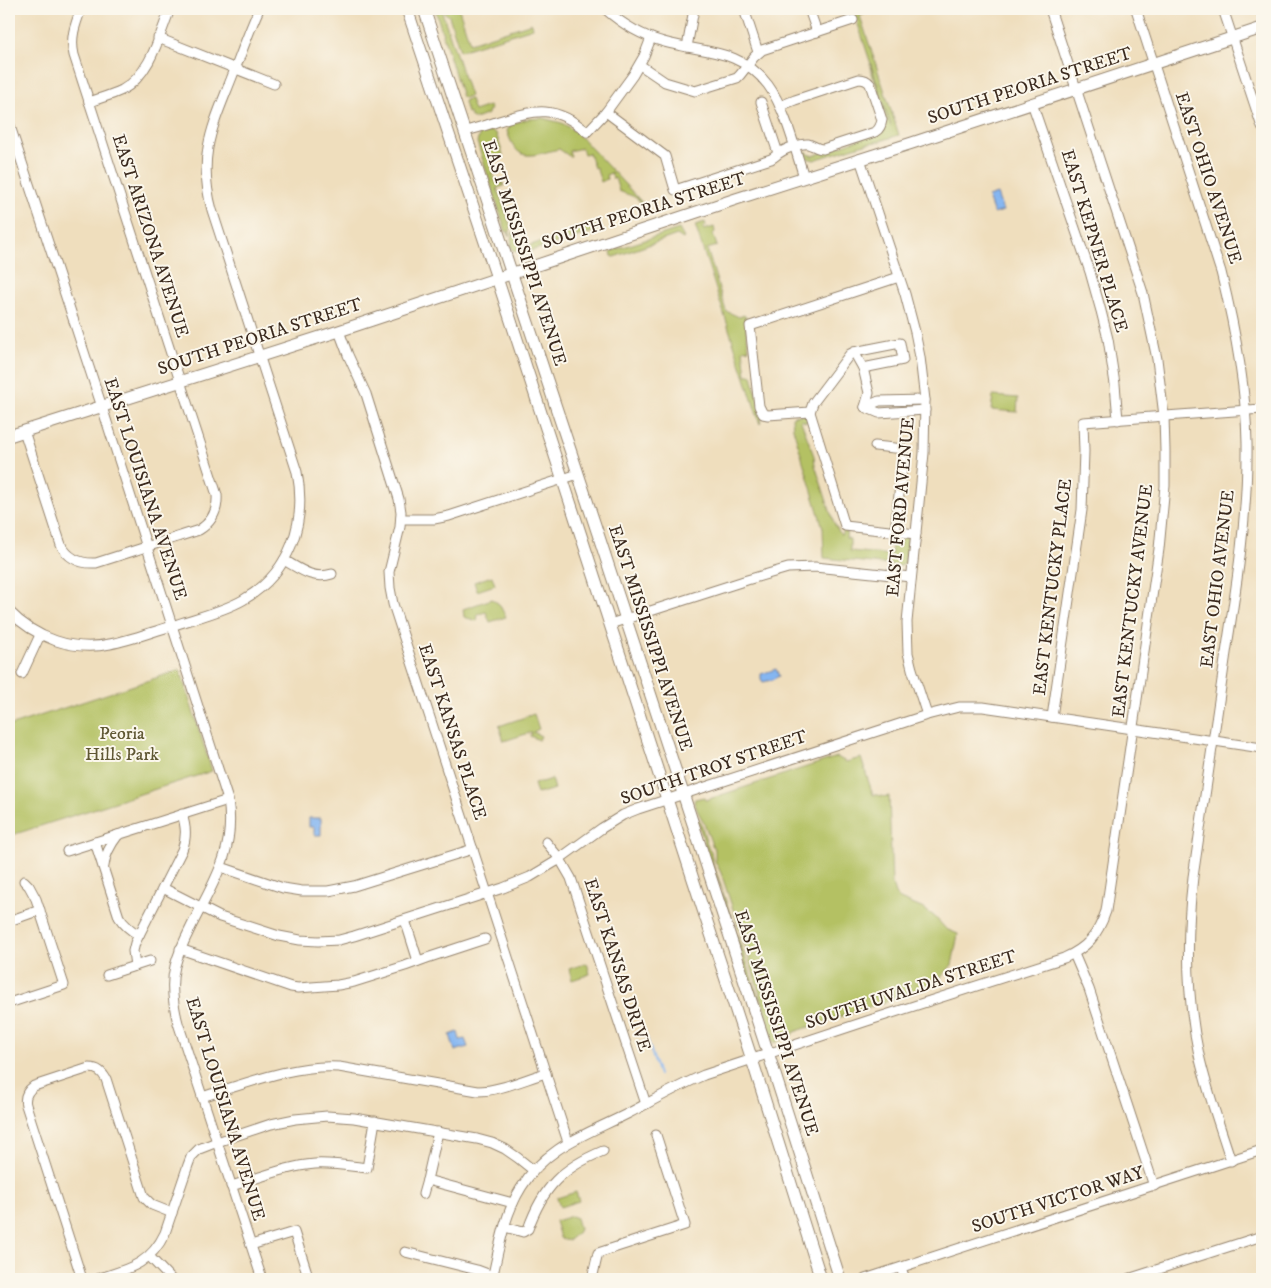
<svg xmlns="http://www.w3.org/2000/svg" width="1271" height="1288" font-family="'IM FELL DW Pica',serif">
  <rect width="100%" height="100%" fill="#fbf7ec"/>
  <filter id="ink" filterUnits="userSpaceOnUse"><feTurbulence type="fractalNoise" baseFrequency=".02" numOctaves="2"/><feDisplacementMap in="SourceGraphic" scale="10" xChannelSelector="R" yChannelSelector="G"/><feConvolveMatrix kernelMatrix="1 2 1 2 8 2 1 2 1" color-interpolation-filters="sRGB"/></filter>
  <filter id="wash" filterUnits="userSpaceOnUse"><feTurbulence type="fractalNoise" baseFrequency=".0096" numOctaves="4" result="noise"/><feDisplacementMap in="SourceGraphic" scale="20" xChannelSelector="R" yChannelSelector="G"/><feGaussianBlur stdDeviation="1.12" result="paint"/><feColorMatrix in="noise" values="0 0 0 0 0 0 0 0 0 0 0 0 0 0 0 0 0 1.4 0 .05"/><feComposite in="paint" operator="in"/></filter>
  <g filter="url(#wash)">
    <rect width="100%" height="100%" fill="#efdebd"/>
    <g fill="#b4c163" stroke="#787640">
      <polygon points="435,9 441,9 470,96 464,98 462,97"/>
      <polygon points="443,9 459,9 470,43 532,23 533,28 460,51 449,16 445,13"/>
      <polygon points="853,9 863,9 865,14 860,16 899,135 880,141 861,145 814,160 807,158 805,153 807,151 808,154 813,156 879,132 884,128 886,121 875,81 872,77 870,64 891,126"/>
      <polygon points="470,99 474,111 489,106 491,110 489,110 488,114 475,119 470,116 469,113 467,113 464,102 465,100"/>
      <path d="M 542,118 L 562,123 L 576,132 L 652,213 L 644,210 C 637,194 632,197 619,191 L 615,178 L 613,179 L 611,173 L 606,175 L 607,179 L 601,182 L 596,167 L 594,168 L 589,153 L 584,154 L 582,148 L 569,151 L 571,156 L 569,156 L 559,149 C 531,155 518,165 507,131 L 511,124 L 528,119 Z"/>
      <polygon points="490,131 496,133 503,155 502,158 489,163 496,184 502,182 504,186 497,188 511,227 509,236 508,231 506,232 477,142 480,134"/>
      <polygon points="705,222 706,226 703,227 704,230 714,227 715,232 713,234 717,246 707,249 726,311 739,317 744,315 748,320 746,328 749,349 743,350 746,375 752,375 762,418 760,424 695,225"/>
      <polygon points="594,224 596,231 520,254 514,250 513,251 510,244 512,244 511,239 513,232 514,232 518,243 523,242 525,247"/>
      <polygon points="679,229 684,238 683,239 677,235 614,257 612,256 611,251"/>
      <polygon points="993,396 1018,398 1017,412 991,410"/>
      <polygon points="806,414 808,421 804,422 803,420 801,421 814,456 815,465 834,523 841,535 845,529 847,530 846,538 850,539 850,551 891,555 892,545 900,545 901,536 908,537 905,563 901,566 824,558 823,528 793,428 792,418 793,416"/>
      <polygon points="492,576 495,585 477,591 474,582"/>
      <polygon points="492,599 499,604 506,617 490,622 486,612 478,614 477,621 464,617 463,609"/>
      <polygon points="180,670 212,771 9,836 9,726"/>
      <polygon points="534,714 539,729 533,732 541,736 539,740 530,736 532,732 504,741 499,726"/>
      <path d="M 837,757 L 846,762 L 861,758 L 873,795 C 878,794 882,798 889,796 L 892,884 L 895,894 L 900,899 L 924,909 L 934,916 L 946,929 L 958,934 L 952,965 L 933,986 L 794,1032 L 791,1036 L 789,1034 L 787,1034 L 788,1037 L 774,1043 L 770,1039 L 767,1017 L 749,959 L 748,951 L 744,943 L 721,873 L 715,861 L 715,850 L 712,845 L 704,823 L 698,812 L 694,802 L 695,799 L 704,797 L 705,800 L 706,800 Z"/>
      <polygon points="552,779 555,789 537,794 534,784"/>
      <path d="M 696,816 L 701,823 L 708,847 L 711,851 L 713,865 L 718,877 L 740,944 C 745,953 747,963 750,973 C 756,992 764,1011 765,1030 L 713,865 L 711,865 Z"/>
      <polygon points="587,963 590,974 572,980 569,969"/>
      <polygon points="576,1192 579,1201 560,1207 557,1198"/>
      <polygon points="572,1216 576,1218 579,1229 577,1233 569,1240 560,1238 555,1221"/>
    </g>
    <g fill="#85b6f1" stroke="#607088">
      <polygon points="997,194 1003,211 994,214 988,197"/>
      <polygon points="776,669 779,676 772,680 763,682 761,679 761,674"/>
      <polygon points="309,818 321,818 321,835 314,835 314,827 309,827"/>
      <polygon points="458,1032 460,1040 465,1039 468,1047 455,1051 450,1035"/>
    </g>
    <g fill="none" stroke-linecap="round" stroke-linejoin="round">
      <polyline stroke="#85b6f1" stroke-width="2" points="644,1030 659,1075"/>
    </g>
  </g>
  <g filter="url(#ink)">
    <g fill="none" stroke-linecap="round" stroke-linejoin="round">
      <defs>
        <g id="minor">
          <path d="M 605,9 C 622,24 642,36 664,42 C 703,53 740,48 768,85 C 785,108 795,149 804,177"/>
          <polyline points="744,9 758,52"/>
          <polyline points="809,9 817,32"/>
          <path d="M 1136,9 L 1221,272 C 1235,328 1246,385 1247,443 C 1248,514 1237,583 1226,653 C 1215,728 1204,803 1193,877 C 1186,937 1186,996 1199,1055 C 1207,1091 1220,1126 1231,1161"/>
          <polyline points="1223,9 1262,127"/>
          <polyline points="158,38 274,84"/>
          <polyline points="687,47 694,9"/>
          <polyline points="640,65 665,82 695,91 737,78 740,75 754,57 762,50 853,20"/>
          <path d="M 89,102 C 100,98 112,95 122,90 C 150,75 159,37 170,9"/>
          <polyline points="761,102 778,153"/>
          <polyline points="1032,103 1090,272 1101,311 1108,339 1115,384 1118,420"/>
          <path d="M 606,112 L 665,156 L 675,190 L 771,159 C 775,157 777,154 781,152 C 785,149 802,143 808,144 C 813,145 817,149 823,149 L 875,132 C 880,129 881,125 882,120 L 870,84 C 867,80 864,79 859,79 L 795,100 L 780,106"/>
          <path d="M 9,123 L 102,407 L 228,800 C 236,850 214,881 193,923 C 186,937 179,950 175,966 C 170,985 173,1004 178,1023 L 262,1279"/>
          <path d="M 466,131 C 477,128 488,125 499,121 C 536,109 556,105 587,132 L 606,112 L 633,75 L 644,56 L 651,38"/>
          <polyline points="860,159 905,294 915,332 920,357 925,400 924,453 907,622 908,653 912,669 927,715"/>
          <polyline points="339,331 348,355 366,394 399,499 401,512 400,527 389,572 390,588 393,604 568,1142"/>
          <polyline points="854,352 863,368 869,393 865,407"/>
          <polyline points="863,368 903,360 900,343 854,352 850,354 813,403 810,412 845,526 916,534"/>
          <polyline points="865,407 879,413 925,410"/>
          <polyline points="865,407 879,401 925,400"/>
          <polyline points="810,412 768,415 763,414 759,406 750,326 899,277"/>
          <path d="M 24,431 L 61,545 C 68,558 80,564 96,563 L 199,530 C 212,522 218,510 217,495 L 74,55 C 70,38 75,25 81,9"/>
          <polyline points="875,446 904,449 895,531"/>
          <polyline points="401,519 434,519 449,516 578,474"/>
          <path d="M 284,560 C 300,569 313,580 332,574"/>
          <path d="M 9,611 C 35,638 73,652 110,644 C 131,640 151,632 172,626 C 195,618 222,612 243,600 C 290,573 307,523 297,472 L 212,210 C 197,155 213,126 232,77 C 241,54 249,31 259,9"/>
          <polyline points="610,624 747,580 788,568 815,567 911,577"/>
          <polyline points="22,674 40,635"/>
          <polyline points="1052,717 1082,510 1084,451 1083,422 1262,409"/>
          <path d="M 95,842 L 119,917 C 124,925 130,930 139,935"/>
          <polyline points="546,842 560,859 571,878 646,1104"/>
          <polyline points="67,851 228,800"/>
          <path d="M 104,866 C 105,855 111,844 118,835"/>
          <polyline points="221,867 283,888 302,891 328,891 354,886 473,849"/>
          <polyline points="163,888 220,917 279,936 300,940 318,941 339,940 354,936 503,888 530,877 555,862 602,828 623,815 638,809 927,715 959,707 983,707 1262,748"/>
          <polyline points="405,920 418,961"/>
          <polyline points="9,921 40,910"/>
          <polyline points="180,949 291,987 298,988 338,985 354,982 405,966 427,958 485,939"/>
          <polyline points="1074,954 1089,989 1154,1186"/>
          <path d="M 135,966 L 133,951 L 135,943 L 182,850 C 187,837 186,827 182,814"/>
          <polyline points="107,975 150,961"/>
          <polyline points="9,1003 64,985 36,899 29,886 24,881"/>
          <path d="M 202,1097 C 245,1084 294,1064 339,1067 L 478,1091 C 499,1091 525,1079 546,1073"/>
          <polyline points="438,1132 427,1180 513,1203"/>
          <path d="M 231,1186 C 259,1178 287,1166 315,1164 C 332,1163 350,1166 367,1168 L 375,1121"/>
          <polyline points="423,1194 427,1180"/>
          <path d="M 505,1227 L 523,1232 L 528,1229 C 543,1187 562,1168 603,1151"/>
          <polyline points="251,1245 294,1232 309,1279"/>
          <polyline points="405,1252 477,1270 493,1276"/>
          <polyline points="149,1256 171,1279"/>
          <polyline points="901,1268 905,1279"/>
          <path d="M 82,1279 L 26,1105 C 24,1097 27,1091 34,1086 L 89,1068 C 98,1068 102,1072 106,1079 L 144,1197 L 152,1205 L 172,1213"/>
          <path d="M 97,1279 C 128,1269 150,1265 165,1233 L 188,1165 L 191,1157 L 199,1149 L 217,1142 L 271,1124 L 295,1119 L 327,1116 L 354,1118 L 477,1139 L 492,1143 L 505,1149 L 518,1158 L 533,1170"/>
          <path d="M 492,1279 C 499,1249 504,1215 521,1188 C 546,1146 588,1134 629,1113 C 654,1100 678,1086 704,1075 L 867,1021 L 1064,958 C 1087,948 1098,935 1106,911 L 1159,549 L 1165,486 L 1165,451 L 1164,416 L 1157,359 L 1143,293 L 1050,9"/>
          <polyline points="592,1279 598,1253 685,1225 656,1135"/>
          <polyline points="865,1279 1262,1150"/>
          <polyline points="1128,1279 1262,1236"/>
        </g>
        <g id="major">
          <polyline points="407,9 497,278 755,1069 821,1279"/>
          <polyline points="424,9 600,540 771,1062 840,1279"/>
          <polyline points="9,436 339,331 736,199 912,143 1262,28"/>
        </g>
      </defs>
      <use href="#minor" stroke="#95846e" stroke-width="11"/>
      <use href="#major" stroke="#95846e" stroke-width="13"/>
      <use href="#minor" stroke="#fff" stroke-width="9"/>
      <use href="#major" stroke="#fff" stroke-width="11"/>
    </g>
  </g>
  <g text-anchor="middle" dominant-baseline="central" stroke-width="4" stroke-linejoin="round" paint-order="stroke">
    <g font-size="18" fill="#3b2a1e" stroke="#fbf7ec">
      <text transform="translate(1030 86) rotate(-18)">SOUTH PEORIA STREET</text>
      <text transform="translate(1208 178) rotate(72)">EAST OHIO AVENUE</text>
      <text transform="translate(644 211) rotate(-18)">SOUTH PEORIA STREET</text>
      <text transform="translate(150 236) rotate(72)">EAST ARIZONA AVENUE</text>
      <text transform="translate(1094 241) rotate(73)">EAST KEPNER PLACE</text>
      <text transform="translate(524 253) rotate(72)">EAST MISSISSIPPI AVENUE</text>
      <text transform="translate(260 337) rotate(-18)">SOUTH PEORIA STREET</text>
      <text transform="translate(145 489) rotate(72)">EAST LOUISIANA AVENUE</text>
      <text transform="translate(901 507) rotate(-85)">EAST FORD AVENUE</text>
      <text transform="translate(1218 579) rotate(-83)">EAST OHIO AVENUE</text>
      <text transform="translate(1053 587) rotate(-83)">EAST KENTUCKY PLACE</text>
      <text transform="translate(1133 601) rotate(-83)">EAST KENTUCKY AVENUE</text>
      <text transform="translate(650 638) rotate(72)">EAST MISSISSIPPI AVENUE</text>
      <text transform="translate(452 732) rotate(72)">EAST KANSAS PLACE</text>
      <text transform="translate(714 768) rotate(-19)">SOUTH TROY STREET</text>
      <text transform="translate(617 965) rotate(72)">EAST KANSAS DRIVE</text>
      <text transform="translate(911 990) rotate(-18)">SOUTH UVALDA STREET</text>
      <text transform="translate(776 1023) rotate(72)">EAST MISSISSIPPI AVENUE</text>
      <text transform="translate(225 1109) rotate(73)">EAST LOUISIANA AVENUE</text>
      <text transform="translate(1058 1200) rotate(-18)">SOUTH VICTOR WAY</text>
    </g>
    <g font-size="18" fill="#5f5733" stroke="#fbf7ec">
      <text x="122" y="734">Peoria<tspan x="122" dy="21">Hills Park</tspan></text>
    </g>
  </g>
  <rect width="1271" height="1288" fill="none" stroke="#fbf7ec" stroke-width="30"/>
</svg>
